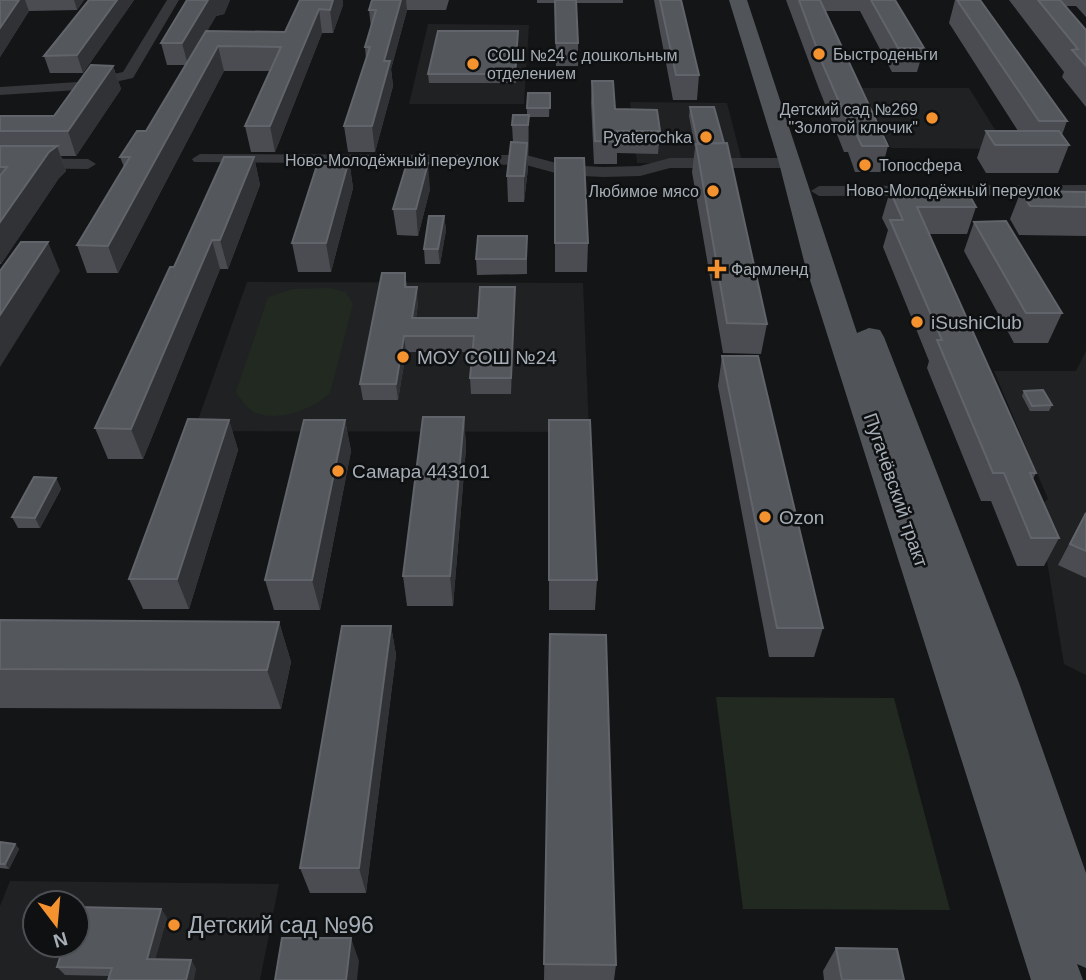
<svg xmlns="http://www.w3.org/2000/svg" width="1086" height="980" font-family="Helvetica,sans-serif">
  <rect width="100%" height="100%" fill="#141516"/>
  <g fill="#202123" fill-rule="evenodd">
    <polygon points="428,24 529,25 524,104 409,104"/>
    <polygon points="862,88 969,88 1007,149 891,148"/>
    <polygon points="630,102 727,103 743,165 637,163"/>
    <polygon points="247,282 583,283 589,432 194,431"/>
    <polygon points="1086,351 1086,675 1064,664 1038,507 1048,499 994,371 1076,371"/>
    <path d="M 10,881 L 279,884 L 260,980 L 0,980 L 0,906 ZM 35,903 L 77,903 L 77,945 L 35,945 Z"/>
  </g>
  <g fill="#212921">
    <path d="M 329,288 L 346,292 L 353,304 L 330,393 C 314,409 279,422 256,413 C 247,409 241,400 236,392 L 268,297 L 293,289 Z"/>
    <polygon points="716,697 894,698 950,910 743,909"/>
  </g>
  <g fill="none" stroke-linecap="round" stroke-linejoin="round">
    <g fill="#35373b" fill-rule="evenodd">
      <polygon points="167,0 179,0 133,78 78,90 0,95 0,87 78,82 123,72"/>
      <polygon points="200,154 526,155 564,165 603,167 640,166 670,158 791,158 799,163 791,168 670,168 640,176 603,177 563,175 526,165 194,162 192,159"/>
      <polygon points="0,158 88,159 96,164 88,169 0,168"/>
      <polygon points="1086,185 1086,195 819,196 811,191 819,186"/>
    </g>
    <polygon fill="#51555a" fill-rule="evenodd" points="729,0 747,0 857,333 869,328 880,330 884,337 1019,683 1086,873 1086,968 1077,964 1083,980 1031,980 804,261 779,163"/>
  </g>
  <g fill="#4a4c51">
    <polygon points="0,0 84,0 77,10 29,11 0,57"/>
    <polygon points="89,0 134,0 83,73 50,73 44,56"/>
    <polygon points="187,0 230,0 224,14 216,16 207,31 285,32 300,0 343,5 333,33 322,33 275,152 251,152 245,126 270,71 224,71 118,273 87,273 77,245 124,167 120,157 146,131 185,65 167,65 161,43"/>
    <polygon points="372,0 449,0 446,10 407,10 391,69 393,86 375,152 348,152 344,126 366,59 365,47 371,27 369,10"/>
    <polygon points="537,0 623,0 623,3 576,3 578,43 578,66 556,66 555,3 537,3"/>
    <polygon points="654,0 681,0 699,75 697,100 673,100"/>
    <polygon points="786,0 895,0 924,48 917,72 892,72 860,11 825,11 888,146 881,172 855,172 848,152 844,152 819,89"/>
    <polygon points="955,0 980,0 1067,121 1062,135 1069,145 1058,173 986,173 977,158 986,131 1018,131 949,23"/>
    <polygon points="1009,0 1086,0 1086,17 1076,6 1066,6 1086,30 1086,107 1062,77 1064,72"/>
    <polygon points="518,31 516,83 429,83 428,74"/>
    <polygon points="113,66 121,89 76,156 61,156 66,171 59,178 1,264 0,264 0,116 54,116"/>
    <polygon points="592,81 615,109 660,131 658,154 617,153 617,164 594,164 591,102"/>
    <polygon points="550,93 549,117 529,117 528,168 524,202 508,202 507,176 513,142 512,125 527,115 527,108"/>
    <polygon points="690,107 767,324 761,354 723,353 692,172 695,148 689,116"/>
    <polygon points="254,157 260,185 228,269 220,269 143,459 108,459 95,428 174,267"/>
    <polygon points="555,158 588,243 587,272 555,272"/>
    <polygon points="349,160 353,188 331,272 298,272 292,243"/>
    <polygon points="430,189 418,236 397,235 393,209"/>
    <polygon points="890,191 976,207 967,234 929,234 1036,473 1033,479 1059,538 1044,566 1017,566 991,501 981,501 927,368 929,361 883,247 888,230 882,218"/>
    <polygon points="1021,191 1086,192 1086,236 1019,235 1010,219"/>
    <polygon points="444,216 446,230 440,264 425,264 424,249"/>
    <polygon points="974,222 1062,313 1048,343 1014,343 964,251"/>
    <polygon points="527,236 527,274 477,275 476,259"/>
    <polygon points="405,273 407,287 418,303 416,318 478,318 515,287 511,394 471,394 470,378 473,352 406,352 398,400 363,400 360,384"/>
    <polygon points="722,356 823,628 814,657 769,657 718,386"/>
    <polygon points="1024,391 1052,405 1049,411 1030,411 1022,396"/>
    <polygon points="464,417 466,448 453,606 407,606 403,576"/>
    <polygon points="229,420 238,450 189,609 143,609 129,579"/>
    <polygon points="345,420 351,451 320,610 274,610 265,580"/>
    <polygon points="549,420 597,580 595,610 549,610"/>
    <polygon points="56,478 61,489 40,528 18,528 12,517"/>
    <polygon points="1086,512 1086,578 1058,565"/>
    <polygon points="0,620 279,622 291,662 281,709 0,708"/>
    <polygon points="391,626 396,655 366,893 310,893 300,868"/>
    <polygon points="550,634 616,965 614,980 544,980"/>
    <polygon points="0,842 15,844 19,849 9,869 0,868"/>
    <polygon points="161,909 167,918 155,959 191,960 196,969 109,976 65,975 57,967"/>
    <polygon points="836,948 904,980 824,980 823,971"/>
  </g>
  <g fill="#303235">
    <polygon points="19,0 25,0 29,11 0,57 0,28"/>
    <polygon points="74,0 84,0 77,10"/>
    <polygon points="117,0 134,0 83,73 77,55"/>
    <polygon points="208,0 230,0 224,14 216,16 188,65 182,43"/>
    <polygon points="333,0 343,0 343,5 333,33 330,10"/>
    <polygon points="401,0 406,0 407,10 391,69 393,86 375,152 372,126 384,61"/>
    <polygon points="319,9 322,33 275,152 270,126"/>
    <polygon points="218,46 224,71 118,273 108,246"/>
    <polygon points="113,66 121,89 76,156 68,131"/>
    <polygon points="529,115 529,153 528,125"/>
    <polygon points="527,143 528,168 524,202 524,176"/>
    <polygon points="57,146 66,171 59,178 1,264 0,261 0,222 49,152"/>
    <polygon points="254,157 260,185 228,269 220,240"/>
    <polygon points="349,160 353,188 331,272 326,243"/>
    <polygon points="428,163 430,189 418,236 416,209"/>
    <polygon points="444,216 446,230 440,264 438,249"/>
    <polygon points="212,240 220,269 143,459 131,429"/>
    <polygon points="48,242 60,271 0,367 0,315"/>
    <polygon points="417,287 418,303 414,334 412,318"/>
    <polygon points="515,287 515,303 511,394 511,378"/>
    <polygon points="404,336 406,352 398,400 396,384"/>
    <polygon points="464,417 466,448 453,606 450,576"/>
    <polygon points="229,420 238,450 189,609 177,579"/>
    <polygon points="345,420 351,451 320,610 312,580"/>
    <polygon points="56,478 61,489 40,528 35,518"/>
    <polygon points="279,622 291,662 281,709 267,670"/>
    <polygon points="391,626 396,655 366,893 359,868"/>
    <polygon points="15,844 19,849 9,869 5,864"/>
    <polygon points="161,909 167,918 153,967 147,959"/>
    <polygon points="351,938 359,961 357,980 346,980"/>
    <polygon points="191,960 196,969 194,980 186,980"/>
  </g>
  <g fill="#54575c" stroke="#61646a" stroke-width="2">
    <polygon points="0,0 19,0 0,28"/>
    <polygon points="89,0 117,0 77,55 44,56"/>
    <polygon points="187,0 208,0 182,43 161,43"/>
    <polygon points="300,0 333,0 330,10 319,9 270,126 245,126 281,47 218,46 108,246 77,245 130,157 120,157 137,131 146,131 206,31 285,32"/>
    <polygon points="372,0 401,0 384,61 390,61 372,126 344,126 370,47 365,47 376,10 369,10"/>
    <polygon points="555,0 576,0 578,43 556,43"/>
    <polygon points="660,0 681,0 699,75 676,75"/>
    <polygon points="799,0 820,0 888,146 862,146 853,127 850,127 823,65"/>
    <polygon points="871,0 895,0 924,48 898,48"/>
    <polygon points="957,0 980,0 1067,121 1039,121"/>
    <polygon points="1038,0 1060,0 1086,30 1086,66 1072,50 1078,49"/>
    <polygon points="438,31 518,31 515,74 428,74"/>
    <polygon points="91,65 113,66 68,131 0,131 0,116 54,116"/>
    <polygon points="592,81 613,81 615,109 657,110 660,131 617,131 618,142 595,141"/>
    <polygon points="528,93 550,93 550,108 527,108"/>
    <polygon points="690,107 714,107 724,143 698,144"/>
    <polygon points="513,115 529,115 528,125 512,125"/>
    <polygon points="986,131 1059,131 1069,145 995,145"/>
    <polygon points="511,142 527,143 524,176 507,176"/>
    <polygon points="727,143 767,324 727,323 696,144"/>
    <polygon points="0,146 57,146 49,152 0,222 0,176 7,167 0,167"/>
    <polygon points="224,157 254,157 220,240 212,240 131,429 95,428 170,267 174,267"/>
    <polygon points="555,158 584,158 588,243 555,243"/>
    <polygon points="319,159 349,160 326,243 292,243"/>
    <polygon points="407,163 428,163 416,209 393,209"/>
    <polygon points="890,191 967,191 976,207 917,207 1036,473 1030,473 1059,538 1031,538 1004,473 993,473 937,340 942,340 890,220 903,220"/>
    <polygon points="1021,191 1086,192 1086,207 1030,206"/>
    <polygon points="429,216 444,216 438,249 424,249"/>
    <polygon points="1006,221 1062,313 1026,313 974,222"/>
    <polygon points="478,236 527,236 526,259 476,259"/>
    <polygon points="21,242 48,242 0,315 0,271"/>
    <polygon points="382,273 405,273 405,287 417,287 412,318 478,318 480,287 515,287 511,378 470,378 474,336 404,336 396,384 360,384"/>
    <polygon points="722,356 758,356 823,628 777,628"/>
    <polygon points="1043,390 1052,405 1032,406 1024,391"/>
    <polygon points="423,417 464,417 450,576 403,576"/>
    <polygon points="188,419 229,420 177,579 129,579"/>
    <polygon points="304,420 345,420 312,580 265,580"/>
    <polygon points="549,420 590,420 597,580 549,580"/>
    <polygon points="34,477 56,478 35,518 12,517"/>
    <polygon points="1086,513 1086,551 1070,544"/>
    <polygon points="0,620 279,622 267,670 0,669"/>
    <polygon points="342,626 391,626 359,868 300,868"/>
    <polygon points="550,634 606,635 616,965 544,964"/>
    <polygon points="0,842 15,844 5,864 0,864"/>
    <polygon points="77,907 161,909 147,959 191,960 186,980 108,980 112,968 57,967 64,945 77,945"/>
    <polygon points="282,938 351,938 346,980 275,980"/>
    <polygon points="836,948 897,949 904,980 842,980"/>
  </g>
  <g fill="#f4922f" stroke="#0f1011" stroke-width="2.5">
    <circle cx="819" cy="54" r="7"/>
    <circle cx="473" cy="64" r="7"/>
    <circle cx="932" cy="118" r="7"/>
    <circle cx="706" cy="137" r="7"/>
    <circle cx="865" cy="165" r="7"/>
    <circle cx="713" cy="191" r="7"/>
    <path d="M713.5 258.5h7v7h7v7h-7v7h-7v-7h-7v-7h7z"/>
    <circle cx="917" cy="322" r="7"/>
    <circle cx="403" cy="357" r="7"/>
    <circle cx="338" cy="471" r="7"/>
    <circle cx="765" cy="517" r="7"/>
    <circle cx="174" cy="925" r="7"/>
  </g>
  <g text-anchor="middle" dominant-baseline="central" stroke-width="5" stroke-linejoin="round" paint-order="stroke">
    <g font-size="16" fill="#a6aeb7" stroke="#0f1011" text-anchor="start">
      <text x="833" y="54">Быстроденьги</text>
      <text x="487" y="55">СОШ №24 с дошкольным<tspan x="487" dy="18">отделением</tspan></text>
      <text x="918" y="109" text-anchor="end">Детский сад №269<tspan x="918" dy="18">"Золотой ключик"</tspan></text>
      <text x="692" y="137" text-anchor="end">Pyaterochka</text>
      <text x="879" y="165">Топосфера</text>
      <text x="699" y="191" text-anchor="end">Любимое мясо</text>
      <text x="731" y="269">Фармленд</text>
    </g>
    <g font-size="16" fill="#a6aeb7" stroke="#0f1011">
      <text x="392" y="160">Ново-Молодёжный переулок</text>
      <text x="953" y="190">Ново-Молодёжный переулок</text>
    </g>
    <g font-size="19" fill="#a6aeb7" stroke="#0f1011" text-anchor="start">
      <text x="931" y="322">iSushiClub</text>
      <text x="417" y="357">МОУ СОШ №24</text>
      <text x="352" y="471">Самара 443101</text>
      <text x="779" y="517">Ozon</text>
    </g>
    <g font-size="19" fill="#a6aeb7" stroke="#0f1011">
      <text transform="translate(896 490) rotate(71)">Пугачёвский тракт</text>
    </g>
    <g font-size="23" fill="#a6aeb7" stroke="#0f1011" text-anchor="start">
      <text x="188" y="925">Детский сад №96</text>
    </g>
  </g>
  <g transform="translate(56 924) rotate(164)"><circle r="33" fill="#0f1011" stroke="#4b4f53" stroke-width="2"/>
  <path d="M0-5L12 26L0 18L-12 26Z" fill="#f4922f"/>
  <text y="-10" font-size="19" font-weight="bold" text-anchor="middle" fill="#a6aeb7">N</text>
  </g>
</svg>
